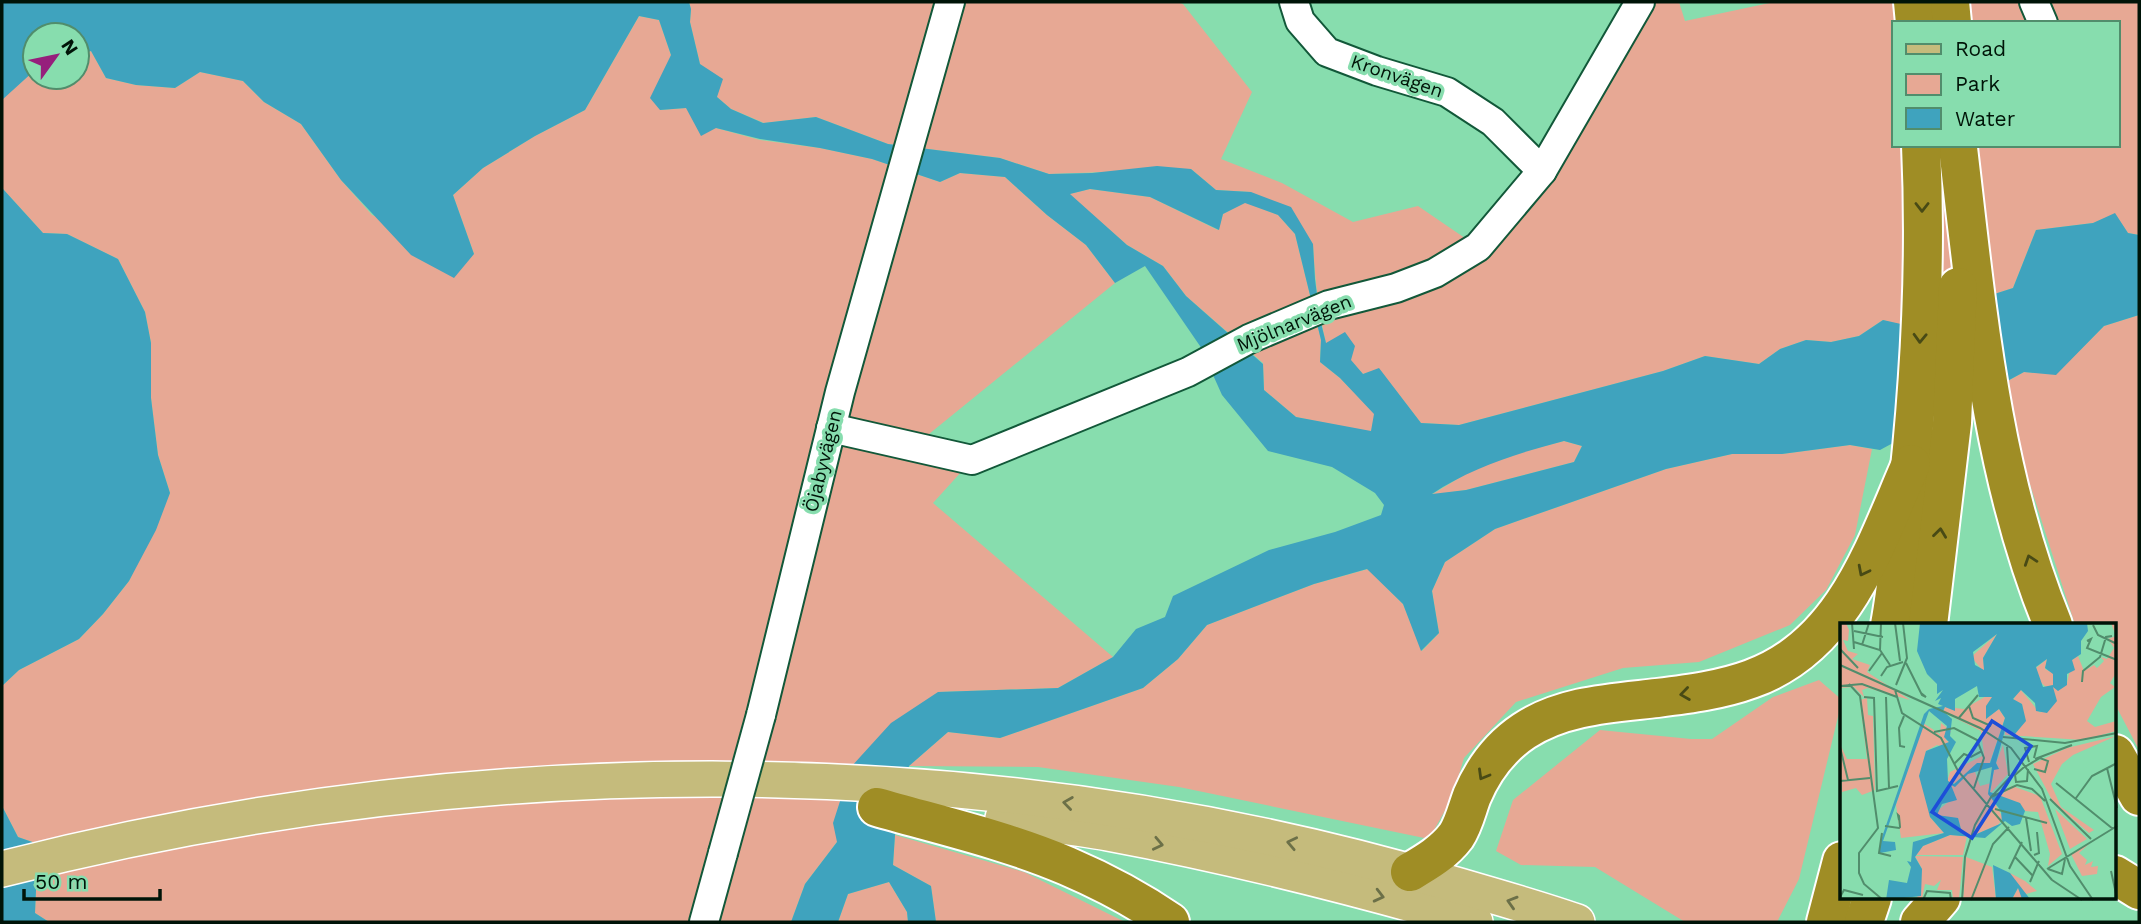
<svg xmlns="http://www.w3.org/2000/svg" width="2141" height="924" font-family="'Work Sans',sans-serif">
  <rect width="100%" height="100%" fill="#87ddae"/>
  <g fill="#e7a894" fill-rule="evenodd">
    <path d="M 689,2 L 1177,2 L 1183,4 L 1252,92 L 1221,159 L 1282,183 L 1353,222 L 1418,206 L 1478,247 L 1640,2 L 1679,2 L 1685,21 L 1774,2 L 2139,2 L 2139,235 L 2128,233 L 2115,214 L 2093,223 L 2036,230 L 2013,288 L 1901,325 L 1883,320 L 1859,336 L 1831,342 L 1806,340 L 1780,349 L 1759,364 L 1705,356 L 1663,371 L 1459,425 L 1421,423 L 1379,369 L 1363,374 L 1350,360 L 1326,343 C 1318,310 1315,278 1313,245 L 1251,192 L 1216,190 L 1191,169 L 1049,174 L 1000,158 L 888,144 L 816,117 L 764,123 L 731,109 L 717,97 L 700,64 L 690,22 L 691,9 ZM 1894,23 L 2118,23 L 2118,145 L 1894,145 Z"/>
    <polygon points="639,16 659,20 671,55 660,110 686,108 716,128 760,140 820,148 872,159 940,182 960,173 1005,177 1047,215 1086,245 1115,283 913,447 972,460 933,503 1113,657 1058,688 938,692 837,842 805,884 791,922 49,922 35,913 38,844 18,837 2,806 2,686 19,670 79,639 103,614 129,581 170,493 158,455 151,398 151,343 145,312 118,259 67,234 43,233 3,189 2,99 35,70 35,77 77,77 77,55 91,51 106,78 136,85 175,88 200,72 243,81 264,102 301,124 341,180 372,215 474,254 453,195 483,168 535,136 585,110"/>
    <polygon points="1090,189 1150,197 1218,230 1223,214 1245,202 1278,215 1295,234 1321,340 1320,362 1340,378 1375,414 1371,432 1296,417 1264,390 1263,363 1186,296 1163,266 1127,245 1069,194"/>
    <polygon points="2139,315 2139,750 2115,704 2115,625 2075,625 2025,469 2006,382 2024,372 2056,374 2104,326"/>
    <polygon points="1564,441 1582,446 1574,462 1466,490 1431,495 1474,469 1526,451"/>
    <polygon points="1850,445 1872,449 1855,535 1826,590 1790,625 1699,662 1623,668 1516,702 1464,758 1452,798 1429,839 1179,787 1038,767 909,766 948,732 1000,738 1143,688 1178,659 1207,625 1314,584 1368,569 1403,604 1422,651 1439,633 1432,591 1445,562 1495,529 1666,469 1732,454 1782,454"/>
    <polygon points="1819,680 1842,700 1799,879 1777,922 1685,922 1595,867 1521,865 1496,851 1513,800 1600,730 1691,739 1712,739 1773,697"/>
    <polygon points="895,835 1024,872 1125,922 936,922 931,886 893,865"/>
    <polygon points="889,882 907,912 908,922 838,922 848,894"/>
  </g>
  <g fill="#3fa3be" fill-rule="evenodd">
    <path d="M 2,2 L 689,2 L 691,9 L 690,22 L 700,64 L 723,79 L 717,97 L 731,109 L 763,123 L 816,117 L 888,144 L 1000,158 L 1049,174 L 1092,173 L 1157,166 L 1191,169 L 1216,190 L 1251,192 L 1291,207 L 1313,244 L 1315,279 L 1320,319 L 1326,343 L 1345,332 L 1355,346 L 1351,360 L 1363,374 L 1379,368 L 1421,423 L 1459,425 L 1663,371 L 1705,356 L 1759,364 L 1780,349 L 1806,340 L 1831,342 L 1859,336 L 1883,320 L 1901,324 L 2013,288 L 2036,230 L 2093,223 L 2115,213 L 2128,233 L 2139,235 L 2139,315 L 2104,326 L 2056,375 L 2024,372 L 1880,450 L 1850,445 L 1782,454 L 1732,454 L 1666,469 L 1495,529 L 1445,562 L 1432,591 L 1439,633 L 1421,651 L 1403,604 L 1367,569 L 1314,584 L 1207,625 L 1178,659 L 1143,688 L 1000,738 L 948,732 L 909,766 L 895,835 L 893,865 L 931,886 L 936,922 L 908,922 L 907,912 L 889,882 L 848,894 L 838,922 L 791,922 L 805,884 L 837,842 L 833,823 L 851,767 L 891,723 L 938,692 L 1058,688 L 1113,657 L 1136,629 L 1165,617 L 1173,596 L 1269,550 L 1335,532 L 1381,515 L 1384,505 L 1375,493 L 1332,467 L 1268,451 L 1222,395 L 1200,346 L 1145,266 L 1115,283 L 1086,245 L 1047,215 L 1005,177 L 960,173 L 940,182 L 872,159 L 820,148 L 760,139 L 716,128 L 701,136 L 686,108 L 660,110 L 650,98 L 671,55 L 659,20 L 639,16 L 585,110 L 535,136 L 483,168 L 453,195 L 474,254 L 454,278 L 411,255 L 341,180 L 301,124 L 264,102 L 243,81 L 200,72 L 175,88 L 136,85 L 106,78 L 91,51 L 77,55 L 77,35 L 35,35 L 35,70 L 2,100 ZM 1090,189 L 1150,197 L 1219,230 L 1223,214 L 1245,203 L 1278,215 L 1295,234 L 1321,340 L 1320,362 L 1340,378 L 1374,414 L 1371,431 L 1296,417 L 1264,390 L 1263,364 L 1186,296 L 1163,266 L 1127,245 L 1070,194 ZM 1564,441 L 1582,446 L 1574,462 L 1466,490 L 1432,494 C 1472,467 1518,453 1564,441 Z"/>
    <polygon points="2,185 3,189 43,233 67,234 118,259 145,312 151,343 151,398 158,455 170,493 156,530 129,581 103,614 79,639 19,670 2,686"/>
    <polygon points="2,806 18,837 38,844 35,913 49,922 2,922"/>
  </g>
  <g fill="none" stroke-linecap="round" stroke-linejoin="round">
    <defs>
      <g id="minor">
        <polyline points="1294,2 1300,21 1327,52 1377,71 1447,92 1493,122 1542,171"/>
        <polyline points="2034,2 2043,23"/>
        <polyline points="831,428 972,460 1188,372 1249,339 1329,305 1396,288 1435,273 1478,247 1542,171 1640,2"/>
        <polyline points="761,715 840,392 950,2"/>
        <polyline points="704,922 723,853"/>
      </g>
      <g id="major">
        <path d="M 1003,818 C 1038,823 1074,827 1108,833 C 1232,856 1354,887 1475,922"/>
        <path d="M 2,869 C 472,749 979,745 1446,882 C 1490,895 1534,907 1577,922"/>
      </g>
      <g id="highway">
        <polyline points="1913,2 1915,23"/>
        <polyline points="1950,2 1952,23"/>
        <path d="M 1958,148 C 1977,309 1991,474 2053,625"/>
        <path d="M 1890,625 C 1896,593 1899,561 1903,529 C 1919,402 1927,273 1921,145"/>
        <polyline points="1928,625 1952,423 1958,287"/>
        <polyline points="2115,754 2139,796"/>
        <path d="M 877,807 C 940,825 1006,840 1067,866 C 1102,881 1138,900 1170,922"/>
        <path d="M 1410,872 C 1427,862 1444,852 1456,836 C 1464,824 1467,809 1472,796 C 1483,770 1500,747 1524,731 C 1563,705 1613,703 1657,698 C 1689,694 1721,690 1751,679 C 1844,646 1875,546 1911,464"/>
        <polyline points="2115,875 2139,890"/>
        <polyline points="1826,922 1842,861"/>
        <polyline points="1864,922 1872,898"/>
        <polyline points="1920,922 1941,898"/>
      </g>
    </defs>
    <use href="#minor" stroke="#125839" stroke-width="32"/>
    <use href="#major" stroke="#fff" stroke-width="38"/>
    <use href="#highway" stroke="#fff" stroke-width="42"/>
    <use href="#minor" stroke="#fff" stroke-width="28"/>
    <use href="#major" stroke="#c5bb7c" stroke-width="35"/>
    <use href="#highway" stroke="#9f8d25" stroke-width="38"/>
    <defs>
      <polyline id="minor-bridge" points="723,853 761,715"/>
    </defs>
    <use href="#minor-bridge" stroke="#125839" stroke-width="32" stroke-linecap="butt"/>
    <use href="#minor-bridge" stroke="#fff" stroke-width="28"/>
  </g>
  <defs><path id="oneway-chevron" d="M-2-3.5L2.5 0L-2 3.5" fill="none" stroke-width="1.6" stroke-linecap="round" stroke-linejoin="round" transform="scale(1.75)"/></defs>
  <g stroke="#484a15">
    <use href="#oneway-chevron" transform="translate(1922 207) rotate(90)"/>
    <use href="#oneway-chevron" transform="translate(1920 338) rotate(92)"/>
    <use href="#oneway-chevron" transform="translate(1940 533) rotate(-83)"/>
    <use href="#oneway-chevron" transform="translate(2030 560) rotate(-109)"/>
    <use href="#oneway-chevron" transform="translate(1863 571) rotate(117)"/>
    <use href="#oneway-chevron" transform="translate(1685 694) rotate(172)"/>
    <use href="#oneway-chevron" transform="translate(1483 775) rotate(120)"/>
  </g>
  <g stroke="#6c7048">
    <use href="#oneway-chevron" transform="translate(1068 803) rotate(-172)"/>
    <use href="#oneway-chevron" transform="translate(1292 843) rotate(-168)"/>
    <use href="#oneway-chevron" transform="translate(1158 844) rotate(12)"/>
    <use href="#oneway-chevron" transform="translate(1379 896) rotate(14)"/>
    <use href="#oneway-chevron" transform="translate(1512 902) rotate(-163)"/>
  </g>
  <g text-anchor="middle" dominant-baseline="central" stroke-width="7" stroke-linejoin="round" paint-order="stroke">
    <g font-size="19" fill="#001408" stroke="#87ddae">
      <text transform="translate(1397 76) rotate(19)">Kronvägen</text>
      <text transform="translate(1294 323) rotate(-22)">Mjölnarvägen</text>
      <text transform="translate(823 461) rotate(-76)">Öjabyvägen</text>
    </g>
  </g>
  <g transform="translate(1840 623)">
    <rect width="276" height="276" fill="#87ddae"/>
    <path d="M 0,0 L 6,0 L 9,7 L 8,18 L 3,17 L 8,28 L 18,31 L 12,36 L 30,42 L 27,49 L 70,77 L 28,65 L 22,67 L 24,74 L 14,64 L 0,65 ZM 271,0 L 276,0 L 276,50 L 270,60 L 275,64 L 261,74 L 247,98 L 255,104 L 276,98 L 276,86 L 276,108 L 243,117 L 165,112 L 165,106 L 175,111 L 184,99 L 182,81 L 173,77 L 180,66 L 200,90 L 214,71 L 212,64 L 222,65 L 227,60 L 232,37 L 238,33 L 244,48 L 254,42 L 257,45 L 264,38 L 261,34 L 267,36 L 274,25 L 268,16 L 276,13 ZM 157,11 L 143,35 L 145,50 L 131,34 ZM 207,36 L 205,46 L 213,50 L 214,62 L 206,64 L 197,56 L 196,45 ZM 150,61 L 157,76 L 153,73 L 146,95 L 159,86 L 165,95 L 149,142 L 127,150 L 135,149 L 140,163 L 151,160 L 148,168 L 163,195 L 158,202 L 132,213 L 122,210 L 118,195 L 100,194 L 96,189 L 113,175 L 111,162 L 118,161 L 107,159 L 110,149 L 144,132 L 141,108 L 103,89 L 105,84 L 124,86 L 148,72 ZM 27,75 L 28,92 L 33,93 L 35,167 L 22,172 L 16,165 L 2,169 L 0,121 L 7,136 L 27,136 L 20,77 ZM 83,100 L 100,111 L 101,100 L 111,108 L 109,112 L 107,105 L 106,117 L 109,119 L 103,124 L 97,122 L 86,128 L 83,143 L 90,194 L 104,210 L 61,215 L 56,182 ZM 276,113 L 233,132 L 222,141 L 211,161 L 221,184 L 254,207 L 249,210 L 213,179 L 193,141 L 227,125 ZM 163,122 L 168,151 L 150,171 L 154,146 L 159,146 L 156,140 ZM 172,163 L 200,173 L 222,231 L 208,243 L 210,231 L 198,189 L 185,188 L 178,179 L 159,182 L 154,178 ZM 215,186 L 247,216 L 230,226 ZM 110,212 L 127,213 L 123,232 L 75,232 L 83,223 ZM 250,220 L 239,230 L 247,237 L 245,242 L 253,238 L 251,244 L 258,243 L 257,251 L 242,253 L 231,231 ZM 75,233 L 123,234 L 119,276 L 113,276 L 112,267 L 97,267 L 101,257 L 94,263 L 85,261 L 82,276 L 77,276 L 82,246 ZM 126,234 L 152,244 L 156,276 L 123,277 ZM 170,250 L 185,258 L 197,268 L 186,271 L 182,267 L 182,276 L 172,276 L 178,265 Z" fill="#e7a894"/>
    <path d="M 80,0 L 247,0 L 248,8 L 241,18 L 241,31 L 232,37 L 235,47 L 227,51 L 227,62 L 218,68 L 213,64 L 217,78 L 207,90 L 196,88 L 195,80 L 181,67 L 173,76 L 182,81 L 186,98 L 175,111 L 165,107 L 156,140 L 159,146 L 154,147 L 150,169 L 180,180 L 185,188 L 180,201 L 172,203 L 165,198 L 145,215 L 110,212 L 83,223 L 75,234 L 82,246 L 81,273 L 46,277 L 49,257 L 67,260 L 71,244 L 67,238 L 71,239 L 73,219 L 104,210 L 90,194 L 79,153 L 86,128 L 109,119 L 104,114 L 107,103 L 89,88 L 43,218 L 55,219 L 56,227 L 40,230 L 40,220 L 84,91 L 89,86 L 103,83 L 98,81 L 101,75 L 95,78 L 103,67 L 97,71 L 97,61 L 87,51 L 77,28 ZM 157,11 L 143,35 L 144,47 L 135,42 L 133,29 ZM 207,36 L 205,45 L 213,51 L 213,62 L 203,64 L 196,44 ZM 137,63 L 139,74 L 152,74 L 146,83 L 146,96 L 159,86 L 165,95 L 150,140 L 137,140 L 114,161 L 108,158 L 107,136 L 116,119 L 110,113 L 112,96 L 103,88 L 105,84 L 115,88 L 115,76 ZM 152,144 L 148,171 L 161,188 L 162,200 L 132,213 L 122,210 L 118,195 L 97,192 L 102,181 L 117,177 L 111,162 L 115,164 L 128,151 ZM 153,242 L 170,250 L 190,276 L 182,276 L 178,265 L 172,276 L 156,276 Z" fill="#3fa3be" fill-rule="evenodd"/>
    <path fill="none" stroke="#518d6c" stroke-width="2" d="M 12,0 L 14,26M 55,0 L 60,38M 253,2 L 258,12 L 277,21M 14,8 L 43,14M 247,18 L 251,16 L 247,25 L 277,37M 14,19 L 40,27 L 50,42M 22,22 L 29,0M 0,26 L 18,45M 40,27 L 41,0M 66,40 L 82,72 L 86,74 L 81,70M 0,42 L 140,105 L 171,125 L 202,166 L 230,243 L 253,277M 29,48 L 42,30M 41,53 L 47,44 L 63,39M 242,59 L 243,48 L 260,34 L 266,14 L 272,13M 9,61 L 20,73 L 38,205 L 19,230 L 19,250 L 24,261 L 43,277M 56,62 L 67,35 L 63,0M 0,63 L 22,61 L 57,74M 55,67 L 62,90 L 101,115 L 118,148 L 212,257M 24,74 L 34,75 L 37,168 L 58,163M 46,74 L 49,165M 129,83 L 133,95 L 151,103M 64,93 L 59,105 L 60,123 L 65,124M 118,96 L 138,72M 94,109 L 114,105 L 137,117 L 144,135 L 134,165M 163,114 L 225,120 L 277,110M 0,124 L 8,157M 167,124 L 169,153M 195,136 L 232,122M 189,139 L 185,125 L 197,123 L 194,135M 114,141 L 124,131 L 131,134 L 142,128M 267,145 L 277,185M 188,146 L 187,158 L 176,159 L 175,152 L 183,145 L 200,135 L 208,138 L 205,149 L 194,146M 0,158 L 30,155M 216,160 L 273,206M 151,174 L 177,162 L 192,166 L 205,178M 236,175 L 252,153 L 277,140M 210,176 L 251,216M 155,186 L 207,200M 186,195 L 191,228M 45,203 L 59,205 L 60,204 L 59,193 L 58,192 L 59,197M 42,210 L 39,230 L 51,233M 194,232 L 199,230 L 197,209M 175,234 L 193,253M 169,246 L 182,219M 207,246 L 277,203M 208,246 L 222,251 L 225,236M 271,248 L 277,275M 212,257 L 242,277M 190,259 L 199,238M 0,274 L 4,267 L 23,272M 83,277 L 87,268 L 110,270 L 111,277M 122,277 L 125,234 L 135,202 L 151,174 L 173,151M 131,277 L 153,221 L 169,204"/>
    <path fill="#1d4ed8" fill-opacity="0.15" stroke="#1d4ed8" stroke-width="3.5" d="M 152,98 L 191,123 L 132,215 L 92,189 Z"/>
    <rect width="276" height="276" fill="none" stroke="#001408" stroke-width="3.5"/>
  </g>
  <rect width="2141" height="924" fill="none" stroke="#001408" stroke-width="7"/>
  <rect x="1892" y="21" width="228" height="126" fill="#87ddae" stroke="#518d6c" stroke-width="2"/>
  <rect x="1906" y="44" width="35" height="10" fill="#c5bb7c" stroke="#518d6c" stroke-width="2"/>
  <text x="1955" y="56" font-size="21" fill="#001408">Road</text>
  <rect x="1906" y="74" width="35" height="21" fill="#e7a894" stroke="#518d6c" stroke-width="2"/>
  <text x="1955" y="91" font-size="21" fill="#001408">Park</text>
  <rect x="1906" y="108" width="35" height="21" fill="#3fa3be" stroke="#518d6c" stroke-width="2"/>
  <text x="1955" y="126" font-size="21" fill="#001408">Water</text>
  <g transform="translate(56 56) rotate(57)"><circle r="33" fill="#87ddae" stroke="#518d6c" stroke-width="2"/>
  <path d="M0-5L12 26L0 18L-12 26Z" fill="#961f7c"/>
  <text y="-10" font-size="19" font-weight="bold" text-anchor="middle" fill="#001408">N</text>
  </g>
  <path d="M24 889v10h136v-10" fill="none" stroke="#001408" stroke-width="3.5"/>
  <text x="35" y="889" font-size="21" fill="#001408" stroke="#87ddae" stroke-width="5" paint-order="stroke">50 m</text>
</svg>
